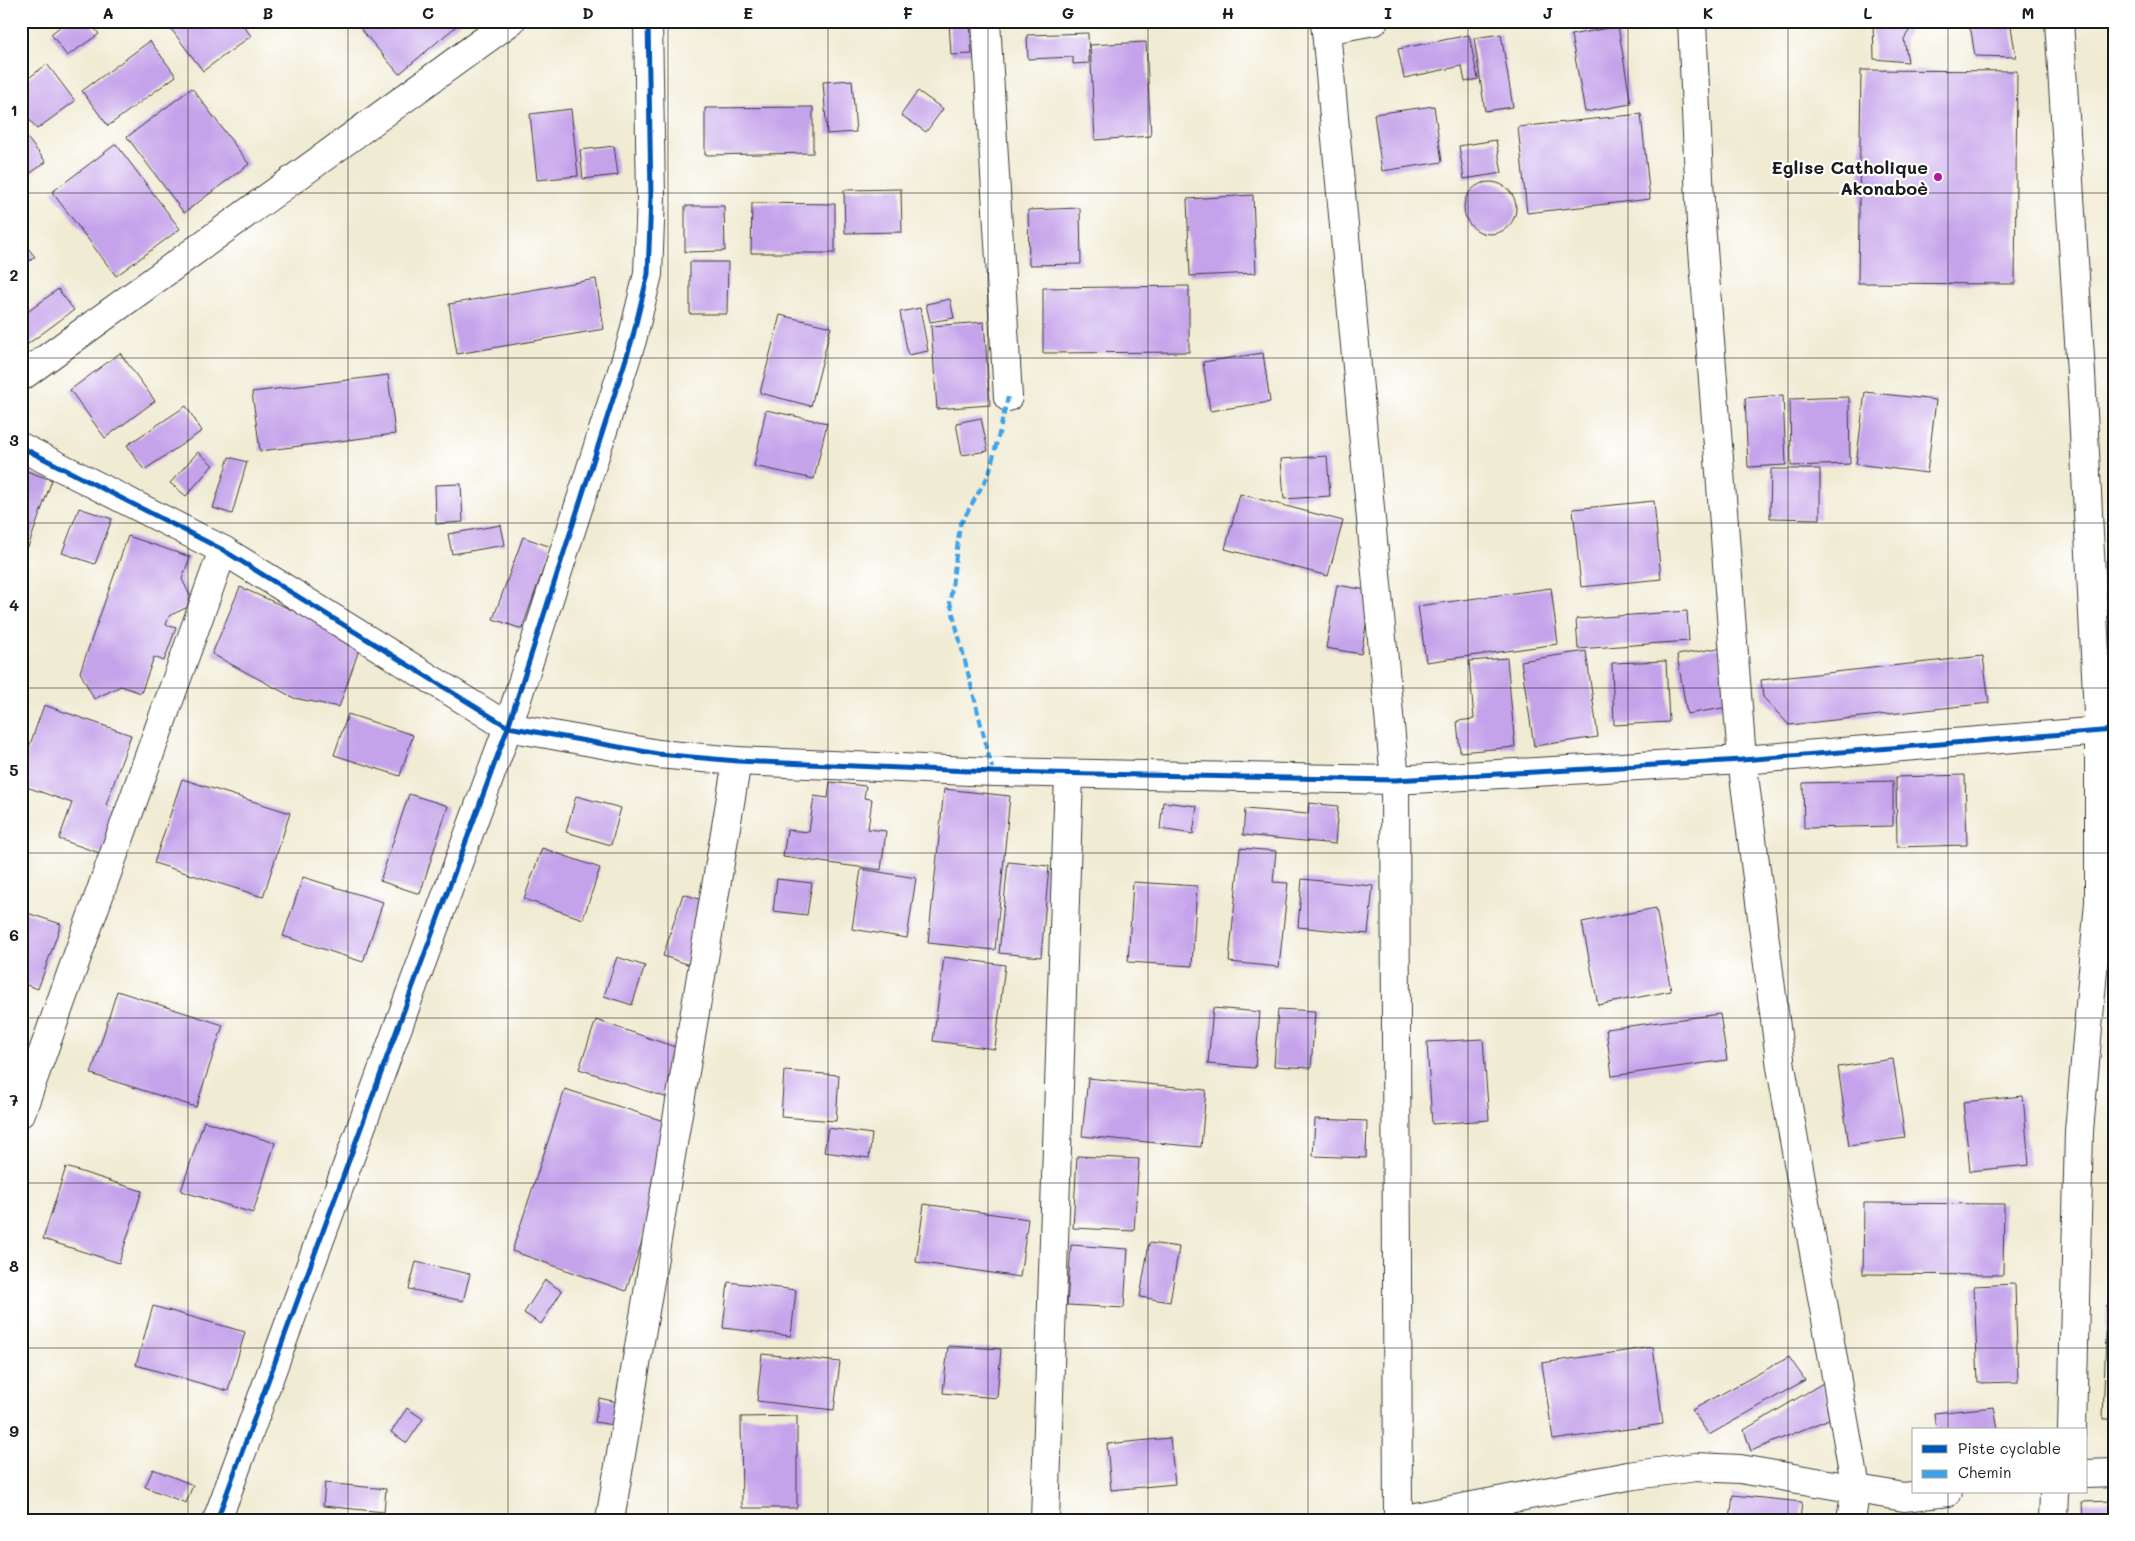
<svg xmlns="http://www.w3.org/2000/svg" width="2135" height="1541" font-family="Mali,sans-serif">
  <rect width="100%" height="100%" fill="#fff"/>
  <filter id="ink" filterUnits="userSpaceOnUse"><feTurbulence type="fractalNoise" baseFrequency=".02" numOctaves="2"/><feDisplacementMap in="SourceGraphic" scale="10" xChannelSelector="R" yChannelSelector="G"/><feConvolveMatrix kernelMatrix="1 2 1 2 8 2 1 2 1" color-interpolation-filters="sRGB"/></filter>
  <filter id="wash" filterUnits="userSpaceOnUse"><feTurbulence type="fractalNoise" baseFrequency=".0096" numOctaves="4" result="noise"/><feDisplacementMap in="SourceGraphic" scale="20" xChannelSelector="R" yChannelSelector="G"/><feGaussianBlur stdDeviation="1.12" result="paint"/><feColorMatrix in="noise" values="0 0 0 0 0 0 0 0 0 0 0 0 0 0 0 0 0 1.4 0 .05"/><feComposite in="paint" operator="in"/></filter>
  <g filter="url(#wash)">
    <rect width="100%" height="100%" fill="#f0ebd3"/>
    <g id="blocks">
      <g fill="#c5a3ea">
        <polygon points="67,21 89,21 99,34 67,56 51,34"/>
        <polygon points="165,21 240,21 251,36 203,71"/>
        <polygon points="354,21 459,21 460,23 399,74"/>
        <polygon points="949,21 970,21 972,54 951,55"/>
        <polygon points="1873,21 1915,21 1904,39 1908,62 1874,59"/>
        <polygon points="1965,21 2010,21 2016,57 1975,56 1971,31"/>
        <polygon points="1618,26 1631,104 1585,112 1571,35"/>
        <polygon points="1088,33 1089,63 1073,64 1073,57 1028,59 1027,35"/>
        <polygon points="1501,34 1513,107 1485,111 1474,38"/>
        <polygon points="1469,35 1478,79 1465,82 1462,66 1404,78 1398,49"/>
        <polygon points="150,41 176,76 108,126 82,91"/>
        <polygon points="1146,42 1151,136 1095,140 1090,45"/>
        <polygon points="47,64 75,101 37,129 21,109 21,84"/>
        <polygon points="1861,70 2017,71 2015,284 1858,283"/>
        <polygon points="852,80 856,132 827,134 823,82"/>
        <polygon points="192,88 249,164 184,213 127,137"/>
        <polygon points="918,91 943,109 926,132 901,115"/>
        <polygon points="1434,106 1442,162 1382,171 1374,114"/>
        <polygon points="813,107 813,153 705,155 705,108"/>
        <polygon points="571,109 578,176 537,180 530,114"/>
        <polygon points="1641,114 1650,199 1527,213 1518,127"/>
        <polygon points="21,130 46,162 21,180"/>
        <polygon points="1496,140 1502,173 1464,179 1459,146"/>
        <polygon points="116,144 180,229 116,276 52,192"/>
        <polygon points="614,146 618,175 583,179 580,150"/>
        <circle cx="1490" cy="208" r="26"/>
        <polygon points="901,189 902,232 845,233 844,190"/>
        <polygon points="1253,195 1256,273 1190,276 1187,199"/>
        <polygon points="752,203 835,204 835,253 751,253"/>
        <polygon points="685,206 724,206 725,251 685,252"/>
        <polygon points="1080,208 1081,264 1029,265 1028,210"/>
        <polygon points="21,239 35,257 21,267"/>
        <polygon points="690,262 728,262 727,314 690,314"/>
        <polygon points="596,279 604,329 457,354 449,304"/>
        <polygon points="1189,286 1189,352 1043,353 1043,288"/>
        <polygon points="58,289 74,310 21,349 21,317"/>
        <polygon points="950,299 954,318 930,322 926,304"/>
        <polygon points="920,308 928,351 908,355 900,312"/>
        <polygon points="780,315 831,327 811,406 760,393"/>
        <polygon points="984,322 990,405 937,409 931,326"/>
        <polygon points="120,353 155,401 105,438 70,390"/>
        <polygon points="1263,353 1270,402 1210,411 1203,362"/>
        <polygon points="388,375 395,434 260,451 252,392"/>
        <polygon points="1865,392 1936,400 1927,473 1856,464"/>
        <polygon points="1783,395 1786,465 1748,467 1745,398"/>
        <polygon points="1849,397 1850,464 1791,466 1790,399"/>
        <polygon points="186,406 202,431 144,470 127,445"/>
        <polygon points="766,410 827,423 814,479 754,466"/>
        <polygon points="981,418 988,451 962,455 956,423"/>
        <polygon points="198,452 213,465 186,496 170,483"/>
        <polygon points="1327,456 1330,496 1284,499 1281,459"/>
        <polygon points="229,457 247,462 232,514 213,508"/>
        <polygon points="21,469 52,480 28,547 21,544"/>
        <polygon points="1771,469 1820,469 1820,519 1770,518"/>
        <polygon points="461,484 463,522 436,524 435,485"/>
        <polygon points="1240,494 1343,521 1328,576 1225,549"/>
        <polygon points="1654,501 1661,579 1581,587 1573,509"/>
        <polygon points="79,508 112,519 95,564 62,553"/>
        <polygon points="501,525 505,545 452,554 448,534"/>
        <polygon points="128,536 190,557 182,579 194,604 169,616 166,625 176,628 164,661 154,657 141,693 121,686 94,699 80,672"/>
        <polygon points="523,537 551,547 522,629 493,619"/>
        <polygon points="1337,585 1372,591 1361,654 1326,648"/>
        <polygon points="240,587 362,641 339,707 294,698 212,654"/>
        <polygon points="1551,588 1558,644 1426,662 1418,606"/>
        <polygon points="1687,611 1689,641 1578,649 1576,619"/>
        <polygon points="1719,648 1729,707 1687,714 1677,655"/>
        <polygon points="1586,651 1598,737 1534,746 1521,661"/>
        <polygon points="1983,656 1989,703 1789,725 1763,697 1761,680"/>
        <polygon points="1507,658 1515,747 1460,752 1457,721 1474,719 1469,661"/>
        <polygon points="1666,661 1669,722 1614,725 1612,663"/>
        <polygon points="44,705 131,735 106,805 124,812 108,856 59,839 72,803 21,785 21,770"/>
        <polygon points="348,714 413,735 400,776 334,755"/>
        <polygon points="1965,775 1967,845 1897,847 1896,777"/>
        <polygon points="182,779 290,813 263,897 154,863"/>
        <polygon points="1893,781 1893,826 1804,828 1803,783"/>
        <polygon points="830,782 866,786 864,798 872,799 868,829 886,831 881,870 783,857 787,830 809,832 814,796 828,798"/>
        <polygon points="944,789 1010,796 995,950 928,943"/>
        <polygon points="409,794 448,806 420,894 380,881"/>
        <polygon points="576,796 621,808 611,845 566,832"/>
        <polygon points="1163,802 1197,806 1193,834 1160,829"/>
        <polygon points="1309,803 1338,806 1335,844 1243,835 1245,809 1308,814"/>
        <polygon points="542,848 600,868 583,919 524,899"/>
        <polygon points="1240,848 1276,851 1273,882 1288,883 1279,967 1229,962"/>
        <polygon points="1008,862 1049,866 1041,957 999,953"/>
        <polygon points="861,869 916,878 907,938 852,929"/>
        <polygon points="303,877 383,902 363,962 283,936"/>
        <polygon points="777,879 812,883 807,915 773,911"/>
        <polygon points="1302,879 1373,886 1368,934 1298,927"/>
        <polygon points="1133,882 1197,886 1192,966 1128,962"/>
        <polygon points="683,894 712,903 693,966 663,956"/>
        <polygon points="1656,908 1671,991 1598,1005 1582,922"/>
        <polygon points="21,911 61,924 38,989 21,983"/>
        <polygon points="617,957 645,966 632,1005 604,996"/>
        <polygon points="944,957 1005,965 995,1049 933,1041"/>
        <polygon points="117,991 223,1025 196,1107 91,1074"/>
        <polygon points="1213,1008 1260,1012 1255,1068 1208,1064"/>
        <polygon points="1278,1009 1315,1011 1311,1068 1274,1066"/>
        <polygon points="1720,1014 1727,1060 1612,1076 1606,1029"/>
        <polygon points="596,1020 687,1051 671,1099 579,1069"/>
        <polygon points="1483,1039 1489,1120 1432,1124 1427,1042"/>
        <polygon points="1893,1059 1905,1138 1849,1146 1838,1067"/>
        <polygon points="784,1071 839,1075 836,1121 781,1117"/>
        <polygon points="1088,1078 1206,1090 1201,1147 1082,1136"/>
        <polygon points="565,1089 679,1126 626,1291 512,1251"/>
        <polygon points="2023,1096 2029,1165 1970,1171 1963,1102"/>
        <polygon points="1315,1119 1367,1121 1366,1158 1313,1156"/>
        <polygon points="204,1121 275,1143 253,1213 181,1191"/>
        <polygon points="828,1128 872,1134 869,1158 824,1152"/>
        <polygon points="1077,1156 1139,1159 1134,1231 1073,1228"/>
        <polygon points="66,1167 142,1191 119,1263 43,1239"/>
        <polygon points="1864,1203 2004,1204 2003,1275 1863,1274"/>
        <polygon points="924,1204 1028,1219 1020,1277 916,1262"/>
        <polygon points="1149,1243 1179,1247 1170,1302 1140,1297"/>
        <polygon points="1071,1245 1128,1249 1124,1308 1067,1305"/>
        <polygon points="416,1262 470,1274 463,1301 409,1289"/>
        <polygon points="545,1280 562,1291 541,1324 524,1313"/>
        <polygon points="728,1282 796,1290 791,1336 723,1328"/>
        <polygon points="2015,1284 2018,1382 1978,1383 1974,1286"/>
        <polygon points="2107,1305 2114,1305 2114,1419 2103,1419"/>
        <polygon points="153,1306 245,1332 228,1391 136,1365"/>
        <polygon points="948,1346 1001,1349 997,1398 943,1393"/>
        <polygon points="1653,1347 1663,1424 1553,1440 1542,1363"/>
        <polygon points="762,1354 840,1362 834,1410 757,1401"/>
        <polygon points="1789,1357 1805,1380 1709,1435 1692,1410"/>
        <polygon points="1823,1383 1829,1419 1751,1451 1744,1430"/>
        <polygon points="599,1398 617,1402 630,1428 595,1422"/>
        <polygon points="1994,1407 1998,1430 1936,1430 1934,1413"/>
        <polygon points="407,1408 423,1419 407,1443 391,1432"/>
        <polygon points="797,1416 797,1508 742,1508 741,1417"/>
        <polygon points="1170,1438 1175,1484 1111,1490 1107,1444"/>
        <polygon points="153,1469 193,1485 186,1503 145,1487"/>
        <polygon points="325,1483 386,1489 384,1512 323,1506"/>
        <polygon points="1733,1495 1802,1502 1800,1520 1730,1520"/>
        <polygon points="2114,1501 2114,1520 2083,1520 2082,1502"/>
      </g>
    </g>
  </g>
  <g filter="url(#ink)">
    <use href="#blocks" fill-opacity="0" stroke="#3c3b37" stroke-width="1"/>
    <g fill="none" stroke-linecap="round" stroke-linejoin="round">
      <defs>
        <g id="minor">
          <polyline points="986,21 1008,397"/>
          <polyline points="1324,21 1326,30 1395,780 1398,1520"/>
          <polyline points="1692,21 1701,223 1742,760 1781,1067 1856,1488 1851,1520"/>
          <polyline points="2059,21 2081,373 2099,733 2099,902 2079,1131 2072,1430"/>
          <polyline points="1326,30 1374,21"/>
          <polyline points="21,377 511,21"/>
          <polyline points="21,447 223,550 508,727 658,754 737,761 993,772 1395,780 1742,760 2114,730"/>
          <polyline points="21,1113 223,550"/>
          <polyline points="2086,1474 2114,1473"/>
          <polyline points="217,1520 508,727 632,340 648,274 651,197 648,21"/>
          <polyline points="610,1520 737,761"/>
          <polyline points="1045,1520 1069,775"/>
          <polyline points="1400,1520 1628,1476 1696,1467 1740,1469 1904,1497 1948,1492"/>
          <polyline points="2053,1520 2054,1492"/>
        </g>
      </defs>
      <use href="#minor" stroke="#3c3b37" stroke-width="30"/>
      <use href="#minor" stroke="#fff" stroke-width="28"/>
      <polyline stroke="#3da2ea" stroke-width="4" stroke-dasharray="8 4" stroke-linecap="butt" points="993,772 950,602 960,525 989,474 1008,397"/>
      <defs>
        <g id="cycleway">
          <polyline points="21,447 223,550 508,727 658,754 737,761 993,772 1395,780 1742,760 2114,730"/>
          <polyline points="217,1520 508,727 632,340 648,274 651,197 648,21"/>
        </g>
      </defs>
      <use href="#cycleway" stroke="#fff" stroke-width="8"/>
      <use href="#cycleway" stroke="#0057b8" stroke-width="5"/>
    </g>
  </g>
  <path fill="none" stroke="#1c1c1c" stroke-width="1" stroke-opacity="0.55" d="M 188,21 L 188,1520M 348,21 L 348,1520M 508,21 L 508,1520M 668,21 L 668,1520M 828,21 L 828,1520M 988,21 L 988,1520M 1148,21 L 1148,1520M 1308,21 L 1308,1520M 1468,21 L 1468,1520M 1628,21 L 1628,1520M 1788,21 L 1788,1520M 1948,21 L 1948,1430M 21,193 L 2114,193M 21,358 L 2114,358M 21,523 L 2114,523M 21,688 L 2114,688M 21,853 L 2114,853M 21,1018 L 2114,1018M 21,1183 L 2114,1183M 21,1348 L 2114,1348M 1948,1492 L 1948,1520"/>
  <circle fill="#b5179e" stroke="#fff" stroke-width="2" cx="1938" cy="177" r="5"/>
  <g text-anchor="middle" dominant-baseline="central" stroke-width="4.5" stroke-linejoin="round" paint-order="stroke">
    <g font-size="18" font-weight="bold" fill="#1c1c1c" stroke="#fff" text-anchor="end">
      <text x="1928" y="167">Eglise Catholique<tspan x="1928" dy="21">Akonaboè</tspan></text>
    </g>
  </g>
  <rect width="2135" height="1541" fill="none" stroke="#fff" stroke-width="55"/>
  <rect x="1912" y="1428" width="175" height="65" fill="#ffffff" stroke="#a4a4a4"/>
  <rect x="1922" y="1445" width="25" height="8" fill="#0057b8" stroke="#a4a4a4"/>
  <text x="1958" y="1454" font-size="15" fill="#1c1c1c">Piste cyclable</text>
  <rect x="1922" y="1470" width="25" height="8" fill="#3da2ea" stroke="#a4a4a4"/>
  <text x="1958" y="1478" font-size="15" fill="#1c1c1c">Chemin</text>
  <rect x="28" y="28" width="2080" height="1486" fill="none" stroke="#1c1c1c" stroke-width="2"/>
  <g font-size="16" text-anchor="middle" font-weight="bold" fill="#1c1c1c">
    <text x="108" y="19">A</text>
    <text x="268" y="19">B</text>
    <text x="428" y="19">C</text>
    <text x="588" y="19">D</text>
    <text x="748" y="19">E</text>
    <text x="908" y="19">F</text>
    <text x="1068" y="19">G</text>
    <text x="1228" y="19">H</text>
    <text x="1388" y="19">I</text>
    <text x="1548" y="19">J</text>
    <text x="1708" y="19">K</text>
    <text x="1868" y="19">L</text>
    <text x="2028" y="19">M</text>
    <text x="14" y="116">1</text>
    <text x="14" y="281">2</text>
    <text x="14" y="446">3</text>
    <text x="14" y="611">4</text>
    <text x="14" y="776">5</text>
    <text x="14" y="941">6</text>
    <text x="14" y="1106">7</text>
    <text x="14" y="1272">8</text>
    <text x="14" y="1437">9</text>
  </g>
</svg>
